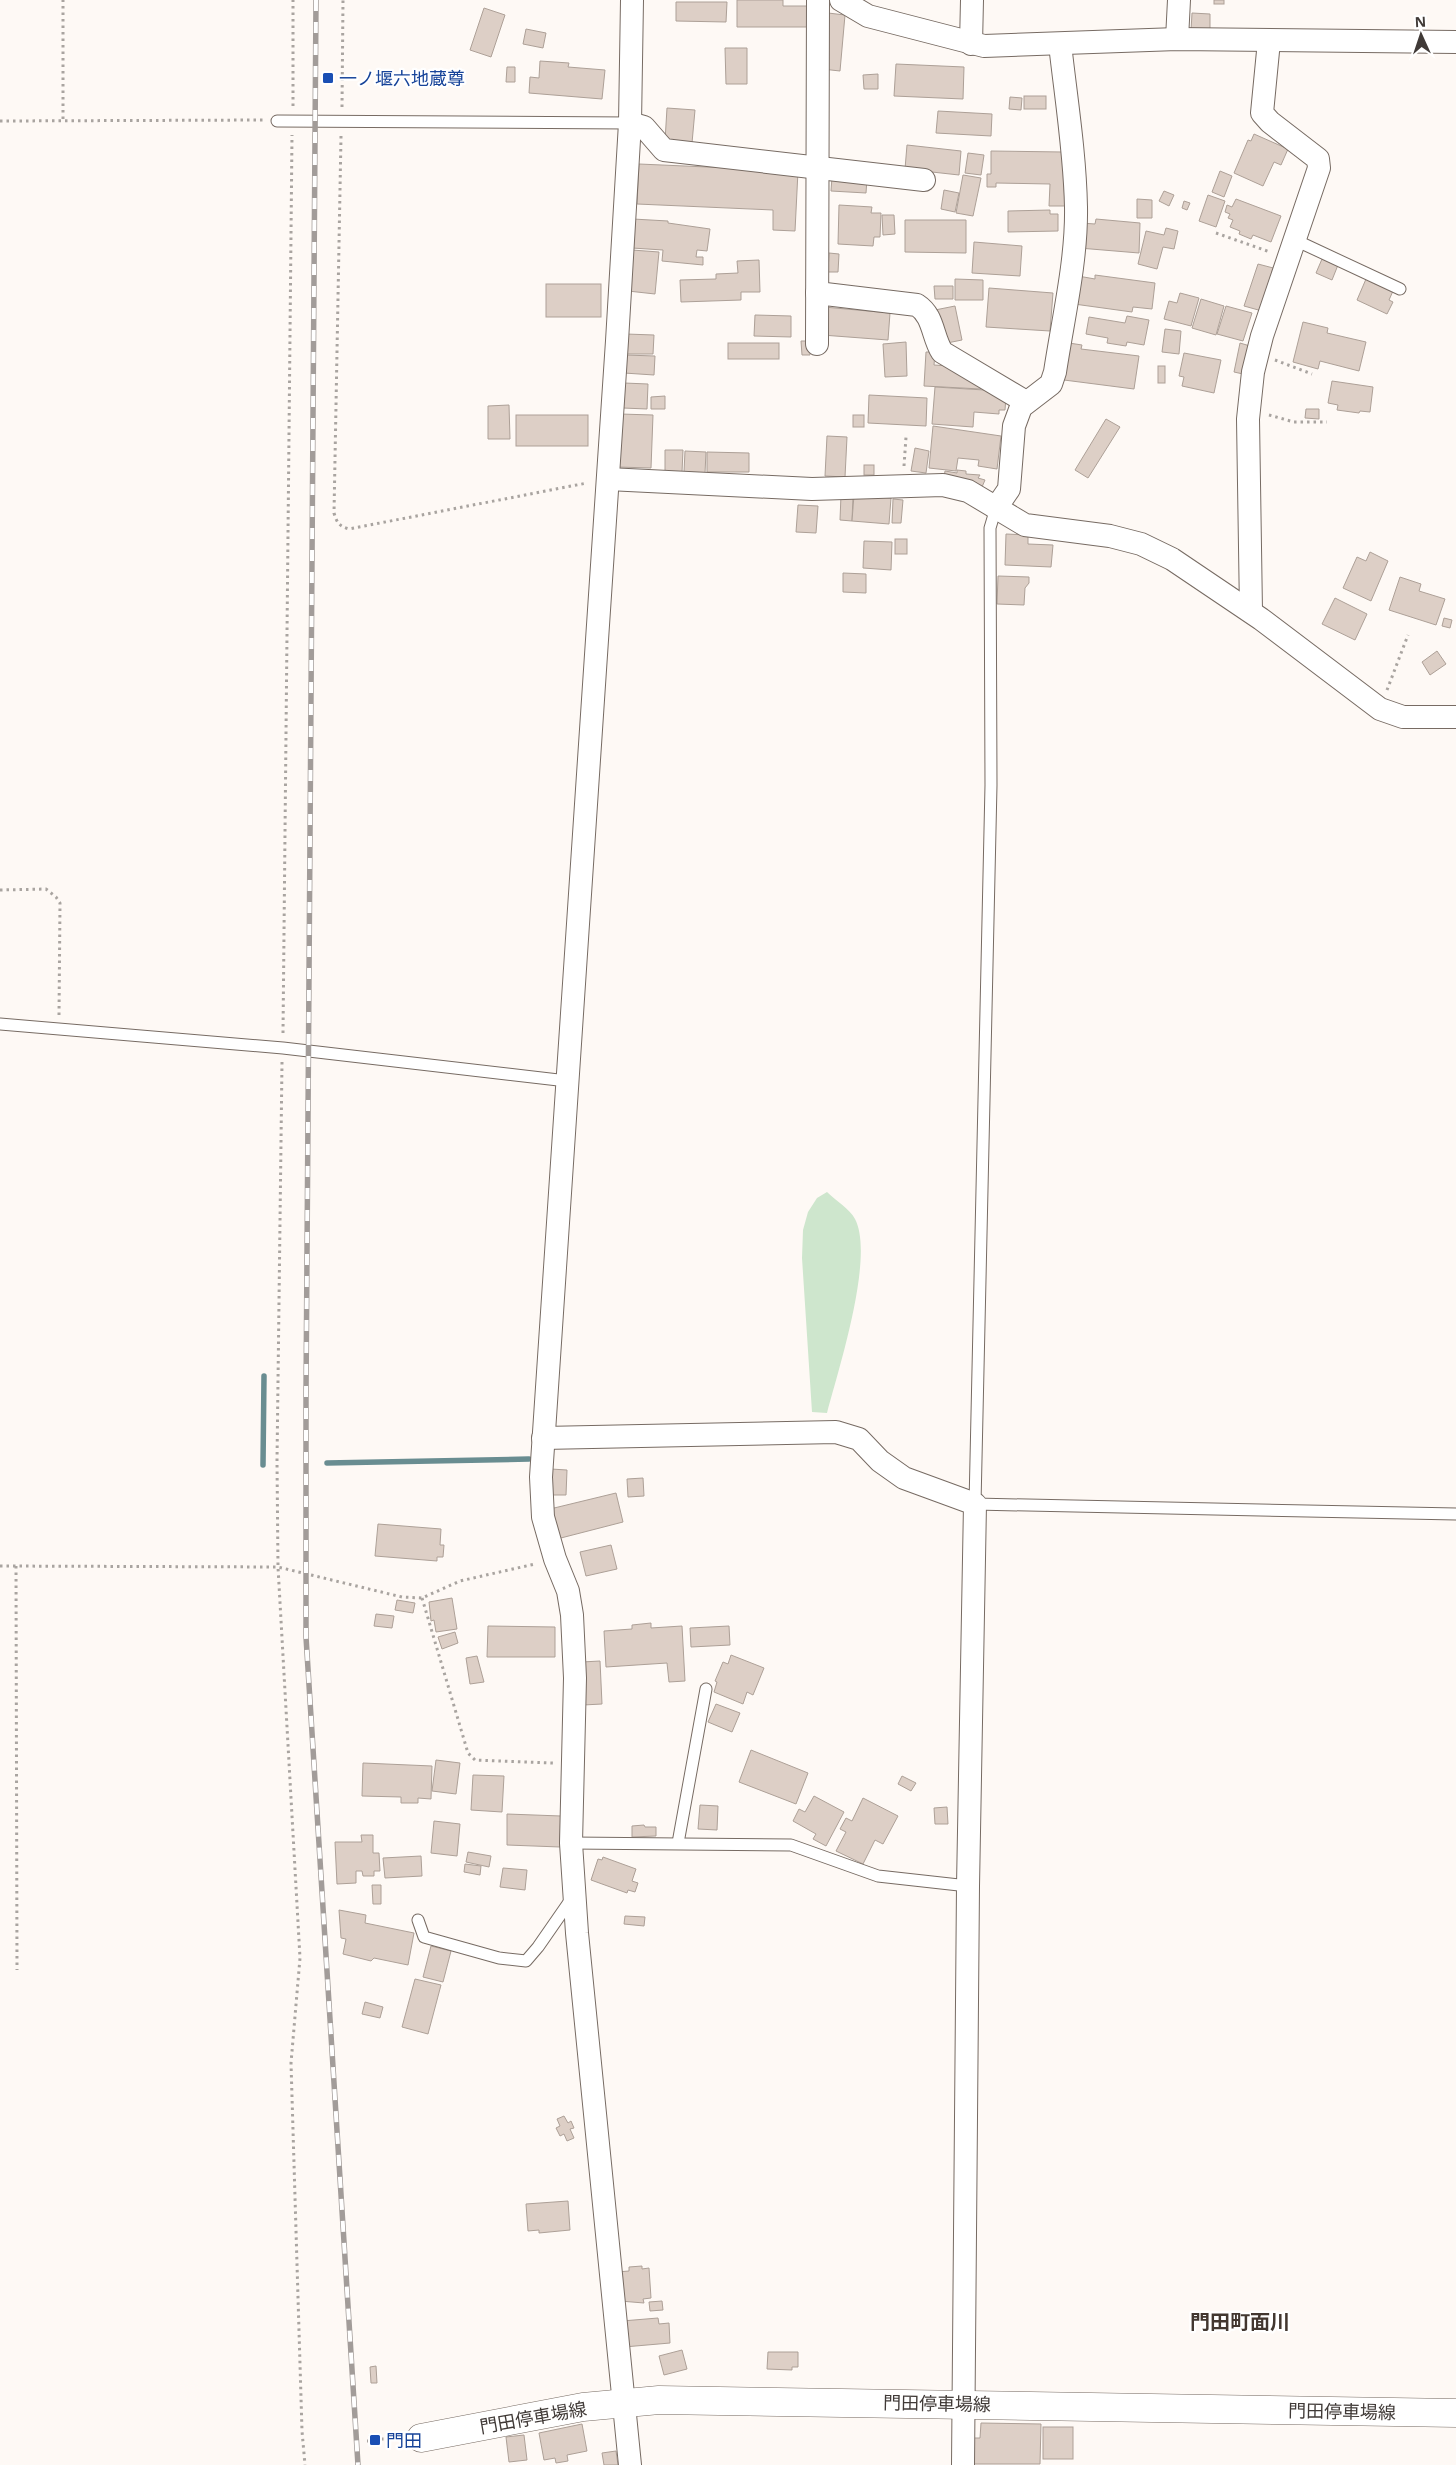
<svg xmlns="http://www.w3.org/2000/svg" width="1456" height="2465" font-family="'Noto Sans','Noto Sans JP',sans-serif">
  <rect width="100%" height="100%" fill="#fef9f5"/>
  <path fill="#cee6cd" d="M 827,1192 C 835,1200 850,1209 855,1219 C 875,1257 838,1371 827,1413 L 812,1412 L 802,1258 L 803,1230 L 808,1212 L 817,1198 Z"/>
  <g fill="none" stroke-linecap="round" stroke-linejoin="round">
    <g stroke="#698d91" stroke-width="5.5">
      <polyline points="327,1463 529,1459"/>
      <polyline points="263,1465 264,1376"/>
    </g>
  </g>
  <g fill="#ddcfc6" stroke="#ada097">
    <polygon points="737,0 783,0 783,6 812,6 812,27 737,27"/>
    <rect x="1214" y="0" width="10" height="4"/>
    <polygon points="676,2 727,2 726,22 676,21"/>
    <polygon points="484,8 505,15 491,57 470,50"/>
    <polygon points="828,13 845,15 840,71 822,69"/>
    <polygon points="1192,13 1210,14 1210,32 1191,31"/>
    <polygon points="526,29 546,33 543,48 523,44"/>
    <polygon points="725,48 747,48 747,84 726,84"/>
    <polygon points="540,61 569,63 568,67 605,70 602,99 529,93 530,77 539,78"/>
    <polygon points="896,64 964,67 963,99 894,96"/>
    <polygon points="507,67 515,67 515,82 506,82"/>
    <polygon points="878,74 878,89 864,89 863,75"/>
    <rect x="1024" y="96" width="22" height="13"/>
    <polygon points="1010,97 1022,98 1021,110 1009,109"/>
    <polygon points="667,108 695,110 692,143 665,141"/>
    <polygon points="938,111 992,114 991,136 936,133"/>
    <polygon points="1254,134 1288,149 1281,165 1274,162 1263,186 1234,173 1248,140 1251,141"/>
    <polygon points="907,145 961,151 959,175 905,169"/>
    <polygon points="991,151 1063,152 1065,206 1049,206 1050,184 996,183 996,187 987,187 987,174 991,174"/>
    <polygon points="968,153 984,155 981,175 965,173"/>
    <polygon points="639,164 798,171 795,231 773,230 773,210 637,204"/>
    <polygon points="1220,171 1232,176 1224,197 1212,192"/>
    <polygon points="963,175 981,178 973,216 956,213"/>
    <polygon points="832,177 867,179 866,193 831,191"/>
    <polygon points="944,190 959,193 955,212 941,209"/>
    <polygon points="1164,191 1174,195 1169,206 1159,201"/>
    <polygon points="1208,195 1225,201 1216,227 1199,221"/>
    <polygon points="1137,199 1152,200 1152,218 1137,218"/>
    <polygon points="1236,199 1281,216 1271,242 1253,235 1251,239 1239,234 1240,231 1230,227 1233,220 1228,218 1230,214 1225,212 1227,205 1232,207"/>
    <polygon points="1184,201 1190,203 1187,210 1182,208"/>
    <polygon points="839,205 872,207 871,213 881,213 880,237 874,237 873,246 838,244"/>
    <polygon points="1050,210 1050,214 1058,214 1058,231 1008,232 1008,211"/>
    <polygon points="882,215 894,215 895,234 883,235"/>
    <polygon points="633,219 668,221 668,223 710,229 707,251 697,250 696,257 703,257 703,265 662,261 663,250 632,248"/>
    <polygon points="1096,219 1140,223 1139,253 1079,248 1081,223 1095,224"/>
    <polygon points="905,220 966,220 966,253 905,252"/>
    <polygon points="1166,228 1178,231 1174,249 1163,247 1157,269 1138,264 1146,231 1164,235"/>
    <polygon points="974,242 1022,246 1020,276 972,273"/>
    <polygon points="632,250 659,252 655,294 628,291"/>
    <polygon points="829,253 839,254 838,272 828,272"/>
    <polygon points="1322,259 1338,265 1332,280 1316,273"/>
    <polygon points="759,260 760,292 741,292 741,300 681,302 680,280 716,279 716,274 738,273 737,261"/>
    <polygon points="1258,264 1277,269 1262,311 1244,306"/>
    <polygon points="1095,275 1155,283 1152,309 1133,307 1132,312 1074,304 1078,276 1095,279"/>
    <polygon points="955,279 983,280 983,300 955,300"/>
    <polygon points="1366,279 1393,291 1389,300 1393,302 1387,314 1357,300"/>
    <rect x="546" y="284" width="55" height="33"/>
    <polygon points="934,286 953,286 953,299 935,299"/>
    <polygon points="989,288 1053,293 1050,331 986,327"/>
    <polygon points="1180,293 1199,298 1191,326 1164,319 1169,301 1177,303"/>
    <polygon points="1201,299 1224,306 1216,335 1192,328"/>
    <polygon points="955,306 962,340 942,344 935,310"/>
    <polygon points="1226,306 1252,313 1243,341 1217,334"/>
    <polygon points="824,307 890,313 888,340 822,335"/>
    <polygon points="755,315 791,316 791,337 754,336"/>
    <polygon points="1127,316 1149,320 1144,345 1127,342 1126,346 1107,343 1108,338 1086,334 1089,317 1125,323"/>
    <polygon points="1303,322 1328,328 1327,333 1366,342 1359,371 1320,361 1318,369 1293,362"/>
    <polygon points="1165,329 1181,331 1179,354 1162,352"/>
    <polygon points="626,334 654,335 653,354 625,354"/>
    <polygon points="801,341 810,341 810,355 802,355"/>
    <polygon points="906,342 907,376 885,377 883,344"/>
    <rect x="728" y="343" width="51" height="16"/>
    <polygon points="1069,343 1082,345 1081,349 1139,356 1134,389 1064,380"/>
    <polygon points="1240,343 1250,346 1243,374 1234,372"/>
    <polygon points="926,352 935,352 934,365 950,366 981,380 981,389 924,386"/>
    <polygon points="1184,353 1221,360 1214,393 1182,386 1184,377 1179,376"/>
    <polygon points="625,355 655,356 654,375 624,373"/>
    <rect x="1158" y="366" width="7" height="17"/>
    <polygon points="1332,381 1373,387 1370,412 1360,411 1359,413 1337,410 1338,405 1328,403"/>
    <polygon points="624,383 648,384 647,409 623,408"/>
    <polygon points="935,387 1001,391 1006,397 1005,410 999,410 999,414 974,412 973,427 932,424"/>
    <polygon points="869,395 927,398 926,426 868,423"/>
    <polygon points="665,396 665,409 651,409 651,397"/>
    <polygon points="509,405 510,439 488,439 488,406"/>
    <polygon points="1306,409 1319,409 1319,419 1305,418"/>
    <polygon points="620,414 653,415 651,468 617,467"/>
    <rect x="516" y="415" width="72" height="31"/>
    <rect x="853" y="415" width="11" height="12"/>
    <polygon points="1106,419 1120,427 1088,478 1075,470"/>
    <polygon points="933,426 1001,436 997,469 978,466 979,460 958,458 956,471 929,468"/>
    <polygon points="827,436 847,437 845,477 825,476"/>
    <polygon points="915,448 929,451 926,473 911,471"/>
    <polygon points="665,450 683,450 682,472 665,471"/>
    <polygon points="685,451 706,452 705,473 684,472"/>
    <polygon points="707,452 749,453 749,472 707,472"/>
    <rect x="864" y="465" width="10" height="10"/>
    <polygon points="957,470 966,471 966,474 980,475 978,478 985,480 982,487 944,477 945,471 957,473"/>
    <polygon points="841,495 853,496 852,521 840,520"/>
    <polygon points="854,495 891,498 889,524 852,521"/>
    <polygon points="893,499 903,500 901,523 892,523"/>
    <polygon points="798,505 818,506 816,533 796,532"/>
    <polygon points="1006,534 1028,535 1028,544 1053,545 1051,567 1005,565"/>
    <rect x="895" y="539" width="12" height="15"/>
    <polygon points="864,541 892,542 891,570 863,568"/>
    <polygon points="1370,552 1388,561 1371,601 1343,588 1357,557 1366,561"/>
    <polygon points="843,573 866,574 866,593 843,592"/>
    <polygon points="998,576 1029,577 1029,583 1025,588 1024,605 997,604"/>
    <polygon points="1400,577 1421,584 1419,591 1445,599 1436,625 1389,610"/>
    <polygon points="1335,598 1367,614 1355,640 1322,624"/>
    <polygon points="1444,618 1452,620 1450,628 1442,626"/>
    <polygon points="1437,651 1446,664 1430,675 1422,662"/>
    <polygon points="551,1469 567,1470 566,1495 550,1495"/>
    <polygon points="643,1478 644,1496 628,1497 627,1479"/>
    <polygon points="616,1493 623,1522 557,1539 550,1509"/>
    <polygon points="378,1524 441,1529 440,1545 444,1545 443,1557 437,1557 437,1561 375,1556"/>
    <polygon points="611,1545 617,1569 586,1576 580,1552"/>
    <polygon points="452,1598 457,1629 436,1632 434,1620 431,1621 429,1602"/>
    <polygon points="397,1600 415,1603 413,1613 395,1610"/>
    <polygon points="376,1614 394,1616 392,1628 374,1626"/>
    <polygon points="651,1623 651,1628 682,1626 685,1681 669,1682 667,1663 606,1667 604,1631 632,1629 632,1625"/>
    <polygon points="488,1626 555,1627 555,1657 487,1657"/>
    <polygon points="729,1626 730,1645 691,1647 690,1628"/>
    <polygon points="455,1632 458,1643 442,1649 438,1637"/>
    <polygon points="731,1655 764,1668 753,1695 747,1692 743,1704 714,1692 717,1682 715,1681 723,1662 728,1664"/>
    <polygon points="477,1656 484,1682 470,1684 466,1658"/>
    <polygon points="600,1661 602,1704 583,1705 582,1662"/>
    <polygon points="716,1704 740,1713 732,1732 708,1722"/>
    <polygon points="751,1750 808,1773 796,1804 739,1782"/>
    <polygon points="436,1760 460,1763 456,1794 432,1791"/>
    <polygon points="363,1763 432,1766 431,1799 418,1798 418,1803 401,1803 401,1797 362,1796"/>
    <polygon points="473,1775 504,1776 502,1812 471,1810"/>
    <polygon points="902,1776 916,1783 911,1791 898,1784"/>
    <polygon points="814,1796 844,1812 826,1846 813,1839 816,1834 793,1821 799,1809 805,1812"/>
    <polygon points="863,1798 898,1816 883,1844 875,1840 863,1864 836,1851 846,1832 840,1829 846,1818 852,1821"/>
    <polygon points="700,1805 718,1806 717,1830 698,1829"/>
    <polygon points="947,1807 948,1824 935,1824 934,1808"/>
    <polygon points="507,1814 561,1816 560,1847 507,1845"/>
    <polygon points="434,1821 460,1824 457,1856 431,1853"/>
    <polygon points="644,1825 645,1827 656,1827 656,1836 632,1837 632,1826"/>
    <polygon points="361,1835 373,1835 373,1853 379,1853 380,1871 374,1871 374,1876 363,1876 362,1871 356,1871 356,1883 337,1884 335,1842 362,1842"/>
    <polygon points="468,1852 491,1856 489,1867 466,1862"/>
    <polygon points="421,1856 422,1876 385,1878 383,1858"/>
    <polygon points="603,1857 636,1869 632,1881 638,1883 635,1892 628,1890 627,1893 591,1880 598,1859 602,1860"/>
    <polygon points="465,1864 481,1866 480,1875 464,1872"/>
    <polygon points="503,1868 527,1870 525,1890 500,1887"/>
    <polygon points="372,1885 381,1885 381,1904 373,1904"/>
    <polygon points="339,1910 366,1915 365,1923 414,1933 408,1965 374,1958 371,1961 343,1954 346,1939 341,1938"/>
    <polygon points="625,1916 645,1917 644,1926 624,1924"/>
    <polygon points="431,1946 451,1951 443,1982 423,1977"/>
    <polygon points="415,1979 441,1985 428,2034 402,2027"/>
    <polygon points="365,2002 383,2007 380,2018 362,2014"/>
    <polygon points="564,2116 568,2123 571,2121 574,2128 570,2129 574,2138 567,2141 564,2134 560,2136 556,2128 560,2126 557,2119"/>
    <polygon points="568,2201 570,2230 539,2233 539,2230 528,2231 526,2204"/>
    <polygon points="642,2266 642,2269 649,2268 651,2298 643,2299 644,2303 620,2301 617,2272 629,2271 629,2267"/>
    <polygon points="662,2301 663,2310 650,2311 649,2302"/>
    <polygon points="658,2318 659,2324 669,2323 670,2343 624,2347 622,2321"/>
    <polygon points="682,2350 687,2369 664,2375 659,2356"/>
    <polygon points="768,2352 798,2352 798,2367 792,2367 792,2370 767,2369"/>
    <polygon points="376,2366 377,2383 371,2383 370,2367"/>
    <polygon points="981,2423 1041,2424 1040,2464 973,2464 973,2438 980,2438"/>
    <polygon points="582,2424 587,2451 567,2455 568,2461 556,2463 555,2458 544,2460 539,2433"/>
    <rect x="1043" y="2427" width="30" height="32"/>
    <polygon points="380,2434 381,2444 370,2445 369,2435"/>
    <polygon points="524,2435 527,2460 509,2462 506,2437"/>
    <polygon points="616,2451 618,2465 604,2465 602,2453"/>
  </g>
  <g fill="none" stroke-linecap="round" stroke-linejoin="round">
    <defs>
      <g id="lane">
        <polyline points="277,121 630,123"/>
        <polyline points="1295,240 1400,289"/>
        <polyline points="996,508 990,528 991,785 975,1504 1456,1514"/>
        <polyline points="0,1024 283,1048 567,1081"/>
        <polyline points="571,1843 791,1845 878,1876 968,1886"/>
        <polyline points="678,1843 706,1689"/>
        <polyline points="418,1920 424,1937 499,1958 526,1961 538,1947 572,1898"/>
      </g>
      <g id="street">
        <polyline points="841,0 868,16 984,46 1177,39 1456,42"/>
        <polyline points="1177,39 1179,0"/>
        <polyline points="971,44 972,0"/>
        <polyline points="630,123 644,127 664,150 924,180"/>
        <path d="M 817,293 L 917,305 C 934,316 932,336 942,352 L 1026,402"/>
        <polyline points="817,344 818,0"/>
        <polyline points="608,479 812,489 943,485 968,491 1025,525 1110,536 1141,544 1172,559 1261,619 1380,709 1403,717 1456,717"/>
        <path d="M 996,508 L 1009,489 L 1014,426 L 1021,407 L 1051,384 L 1055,372 C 1063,319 1077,260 1076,207 C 1075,153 1066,98 1060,44"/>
        <polyline points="1251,611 1248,419 1253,372 1262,336 1319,168 1318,159 1270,122 1262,113 1269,41"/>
        <polyline points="543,1438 836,1432 859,1439 880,1461 904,1478 975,1504 968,1886 963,2465"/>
        <polyline points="630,2465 577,1933 571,1843 575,1678 572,1615 568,1591 555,1559 543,1517 541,1477 617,341 630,123 632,0"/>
      </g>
      <polyline id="secondary" points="421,2438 583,2407 659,2400 1456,2413"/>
    </defs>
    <use href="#lane" stroke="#776b63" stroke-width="13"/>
    <use href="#street" stroke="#776b63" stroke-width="24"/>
    <use href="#secondary" stroke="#776b63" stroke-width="29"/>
    <g stroke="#a9a4a0" stroke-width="3" stroke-dasharray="2.5 4" stroke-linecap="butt">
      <polyline points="293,106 293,0"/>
      <polyline points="342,107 343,0"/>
      <polyline points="63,119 63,0"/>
      <polyline points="0,121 264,120"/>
      <path d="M 341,136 L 334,513 C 337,523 339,526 349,529 L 587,483"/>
      <polyline points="1216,233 1270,252"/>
      <polyline points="1275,360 1312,374"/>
      <polyline points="1269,415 1294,422 1327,422"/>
      <polyline points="904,466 906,437"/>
      <polyline points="1387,690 1408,635"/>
      <polyline points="0,890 46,889 56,897 60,903 59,1015"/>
      <polyline points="283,1033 292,135"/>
      <polyline points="282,1062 277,1461 278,1567 300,1958 291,2063 302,2431 305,2465"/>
      <polyline points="0,1566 278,1567 402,1597 422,1598 460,1581 535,1564"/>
      <polyline points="16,1566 17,1970"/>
      <polyline points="422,1598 468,1753 475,1760 553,1763"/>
      <polyline points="381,2439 400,2439"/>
      <polyline points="367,2441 370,2441"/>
    </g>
    <use href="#lane" stroke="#fff" stroke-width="11"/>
    <use href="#street" stroke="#fff" stroke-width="22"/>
    <use href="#secondary" stroke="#fff" stroke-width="28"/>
    <defs>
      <polyline id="rail" points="316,0 306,1395 306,1637 358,2465"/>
    </defs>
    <use href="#rail" stroke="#a29c99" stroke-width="5.5"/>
    <use href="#rail" stroke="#fff" stroke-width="4" stroke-dasharray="11" stroke-linecap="butt"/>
  </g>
  <g fill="#1a4fb4" stroke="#fff" stroke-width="2">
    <rect x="322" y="72" width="12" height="12" rx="2.5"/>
    <rect x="369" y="2434" width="12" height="12" rx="2.5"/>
  </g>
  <g text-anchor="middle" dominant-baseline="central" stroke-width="4.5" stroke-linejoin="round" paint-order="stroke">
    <g font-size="18" fill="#164399" stroke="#fff" text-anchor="start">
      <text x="339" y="78">一ノ堰六地蔵尊</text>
      <text x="386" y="2440">門田</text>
    </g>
    <g font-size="18" fill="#403a37" stroke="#fff">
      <text transform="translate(937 2403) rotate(1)">門田停車場線</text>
      <text transform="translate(1342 2411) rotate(1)">門田停車場線</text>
      <text transform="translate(533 2417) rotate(-10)">門田停車場線</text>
    </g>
    <g font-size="20" font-weight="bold" fill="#423730" stroke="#fff">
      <text x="1240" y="2321">門田町面川</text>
    </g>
  </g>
  <g transform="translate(1421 35) rotate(357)" stroke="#ffffff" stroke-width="4" paint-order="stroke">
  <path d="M0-4L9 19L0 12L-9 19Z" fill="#403a37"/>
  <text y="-8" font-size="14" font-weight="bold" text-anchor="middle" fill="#403a37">N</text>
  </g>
</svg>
